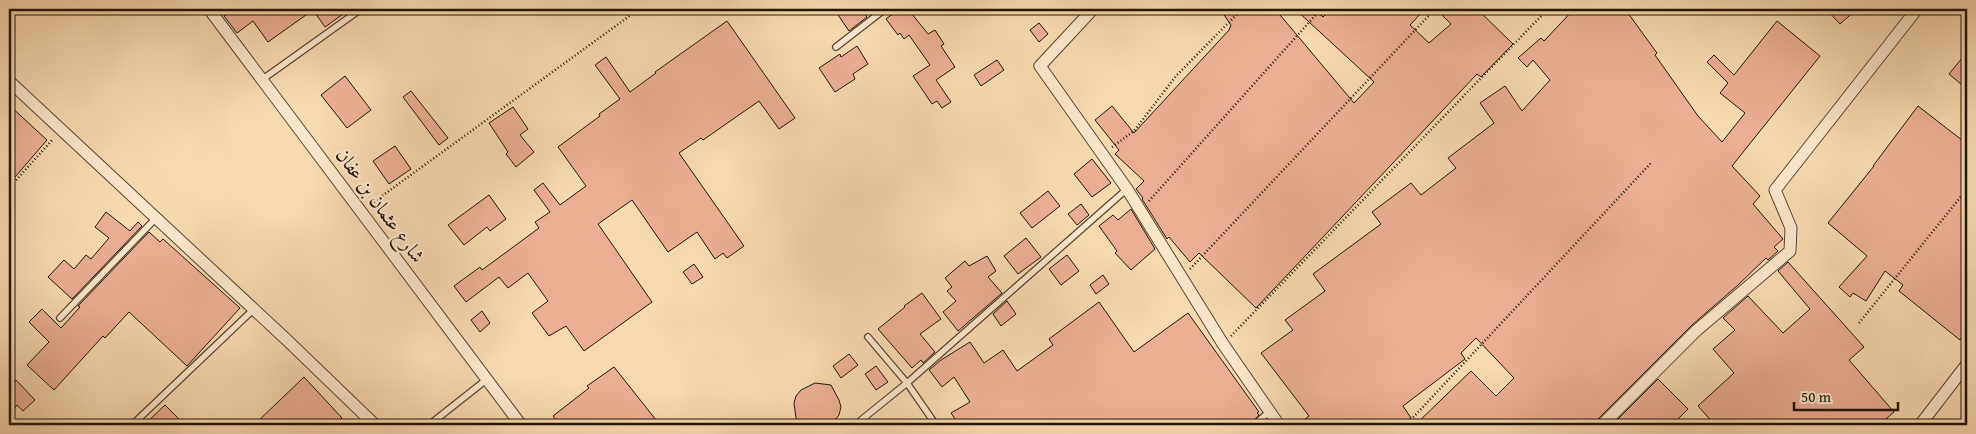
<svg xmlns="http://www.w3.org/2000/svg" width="1976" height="434" font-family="'Gentium Book Plus',Amiri,serif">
  <rect width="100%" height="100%" fill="#f7d9ae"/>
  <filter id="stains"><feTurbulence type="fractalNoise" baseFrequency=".004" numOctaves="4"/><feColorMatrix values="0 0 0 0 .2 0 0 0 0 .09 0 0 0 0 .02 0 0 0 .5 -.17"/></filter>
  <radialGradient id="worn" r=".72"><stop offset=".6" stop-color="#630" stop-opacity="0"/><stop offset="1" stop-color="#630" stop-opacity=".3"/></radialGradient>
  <g fill="#ecae93" stroke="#211509">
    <polygon points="234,9 350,9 325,27 313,10 268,42 253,21 237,33 224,16"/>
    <polygon points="834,9 861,9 867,17 849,31"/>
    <polygon points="899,9 908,9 928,34 935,30 944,44 941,46 955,67 936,80 951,102 942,108 937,101 932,104 913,76 930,65 909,35 904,39 900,33 898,35 886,19"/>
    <polygon points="1220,9 1275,9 1354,103 1374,82 1295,9 1314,9 1323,17 1331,9 1425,9 1410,25 1429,43 1451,24 1436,9 1477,9 1513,44 1481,77 1477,74 1256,308 1199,253 1190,262 1169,237 1167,239 1142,199 1143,198 1136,189 1144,181 1115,154 1119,150 1095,120 1112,106 1134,133 1229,30 1231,25"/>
    <polygon points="1574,9 1625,9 1657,53 1655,55 1698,116 1722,142 1745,113 1720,93 1728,83 1707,62 1714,55 1734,75 1777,21 1820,56 1732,166 1760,196 1753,204 1783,239 1774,247 1778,251 1768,260 1766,258 1738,285 1692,325 1597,420 1595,425 1415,425 1471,371 1496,396 1514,378 1476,338 1461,353 1465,359 1403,406 1411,418 1402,425 1297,425 1309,416 1261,353 1293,330 1285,320 1325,291 1313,274 1381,224 1372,212 1411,183 1421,195 1456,168 1448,158 1494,123 1480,103 1505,86 1522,111 1550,80 1533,60 1527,67 1518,58 1541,38 1544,41"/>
    <polygon points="1826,9 1857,9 1840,24"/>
    <polygon points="727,21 795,118 779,129 759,101 703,140 701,138 679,153 744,246 727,258 723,253 715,259 697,232 668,252 632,200 598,224 652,302 584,351 566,326 549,336 532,313 548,301 528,273 508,288 499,277 466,302 454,286 480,267 482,270 539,228 535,222 550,212 534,190 543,183 560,205 586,186 558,147 600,116 599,114 620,99 595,65 606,57 630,92 656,73 655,72"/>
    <polygon points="1039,23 1048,34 1039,42 1030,30"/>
    <polygon points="857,46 868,64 853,74 855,79 835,92 819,68 840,54 841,57"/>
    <polygon points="1967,52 1967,89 1949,74"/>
    <polygon points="997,60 1004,70 981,86 974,75"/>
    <polygon points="345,76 371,110 347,128 321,95"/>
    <polygon points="411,91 448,138 439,145 403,97"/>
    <polygon points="9,105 47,140 9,184"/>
    <polygon points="1918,106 1967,144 1967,331 1960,340 1899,291 1903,285 1885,271 1866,301 1853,293 1850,297 1839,287 1867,256 1828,223 1874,166 1873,166"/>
    <polygon points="513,107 528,129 520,135 534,152 516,167 506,154 508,152 489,123"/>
    <polygon points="395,146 411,169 389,184 373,161"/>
    <polygon points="1092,159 1111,183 1092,197 1074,174"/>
    <polygon points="1048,191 1060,206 1032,228 1020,213"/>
    <polygon points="489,195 506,219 490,231 487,227 464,245 448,225"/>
    <polygon points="1081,204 1089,215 1077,225 1068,214"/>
    <polygon points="1131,209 1155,249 1131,270 1115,253 1117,251 1099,226 1113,215 1118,220"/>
    <polygon points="106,212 130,231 138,222 142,226 72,299 48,277 64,260 74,269 86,255 91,259 109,238 95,227"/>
    <polygon points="149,232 160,242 163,239 240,308 187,366 129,312 105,338 103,336 54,390 27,365 49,342 29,322 42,309 61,328 80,307 78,306"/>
    <polygon points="1026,238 1041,257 1018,274 1004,256"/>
    <polygon points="1067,255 1079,271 1061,285 1049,269"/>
    <polygon points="987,256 996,271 988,277 1002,293 958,331 943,312 956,301 947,291 952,287 945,278 965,261 969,266"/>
    <polygon points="1788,262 1864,347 1849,360 1894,412 1879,425 1715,425 1698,406 1734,373 1713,349 1735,330 1723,318 1748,296 1783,333 1810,309 1778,271"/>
    <polygon points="694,264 703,277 692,284 683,272"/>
    <polygon points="1103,275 1109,284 1096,294 1090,285"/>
    <polygon points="922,293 941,319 920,334 935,352 923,363 921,360 912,368 878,329 905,307 904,306"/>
    <polygon points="1007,301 1016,314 1001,326 993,314"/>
    <polygon points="1099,302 1134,352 1188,313 1259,412 1257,413 1259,415 1249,425 959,425 951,413 970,402 954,377 942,387 929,370 941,360 970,342 984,363 1003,350 1017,371 1053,345 1049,339"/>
    <polygon points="482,311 490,323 480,332 471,320"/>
    <polygon points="849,354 858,365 841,378 833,366"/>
    <polygon points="876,366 888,382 876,390 865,374"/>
    <polygon points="614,367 660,425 560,425 553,416 589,388 587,386"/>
    <polygon points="304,377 342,418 334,425 254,425"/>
    <polygon points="1658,379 1688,409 1672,425 1612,425"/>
    <polygon points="16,380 35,400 23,411 17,405 9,416 9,388"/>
    <polygon points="815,383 831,385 839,400 841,407 839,415 831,425 802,425 796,418 794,403 796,396 801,390"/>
    <polygon points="165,405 185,425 144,425"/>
  </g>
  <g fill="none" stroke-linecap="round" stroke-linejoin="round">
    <defs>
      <g id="service">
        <polyline points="836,47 885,9"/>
        <polyline points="263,79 361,9"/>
        <polyline points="60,318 156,218"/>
        <polyline points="868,337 907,383 936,425"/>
        <polyline points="132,425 254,309"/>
        <polyline points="429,425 486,380"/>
        <polyline points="855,425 907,383 1127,189"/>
        <polyline points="1254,425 1270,411"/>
      </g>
      <g id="minor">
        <polyline points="209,9 521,425"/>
        <polyline points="1093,9 1040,66 1127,189 1223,344 1279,425"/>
        <polyline points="9,81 289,342 375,425"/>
        <polyline points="1602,425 1697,330 1790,251 1791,228 1775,190 1917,9"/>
        <polyline points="1920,425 1967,364"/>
      </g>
    </defs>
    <use href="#service" stroke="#564632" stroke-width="8"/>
    <use href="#minor" stroke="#564632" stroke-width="13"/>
    <g stroke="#211509" stroke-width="2.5" stroke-dasharray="1 2.5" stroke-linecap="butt">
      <polyline points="1112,147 1134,131 1176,76 1242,9"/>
      <polyline points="9,188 53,139"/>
      <polyline points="1149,201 1321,9"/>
      <polyline points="371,204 639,9"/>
      <polyline points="1190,269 1435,9"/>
      <polyline points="1859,323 1967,189"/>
      <polyline points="1231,336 1548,9"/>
      <polyline points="1406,425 1651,163"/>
    </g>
    <use href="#service" stroke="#fae6ca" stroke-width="5.5"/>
    <use href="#minor" stroke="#fae6ca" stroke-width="11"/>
  </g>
  <g text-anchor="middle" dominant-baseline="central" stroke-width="4.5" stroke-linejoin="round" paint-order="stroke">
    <g font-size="20" fill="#211509" stroke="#fae6ca">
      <text transform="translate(381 205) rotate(54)">شارع عثمان بن عفان</text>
    </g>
  </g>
  <rect width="1976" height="434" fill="none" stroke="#f7d9ae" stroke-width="30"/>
  <rect x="10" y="10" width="1956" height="414" fill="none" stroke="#211509" stroke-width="2.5"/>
  <rect x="15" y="15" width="1946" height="404" fill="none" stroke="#211509"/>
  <path d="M1794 402v8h104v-8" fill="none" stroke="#211509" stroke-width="2.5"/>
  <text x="1801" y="402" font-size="15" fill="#211509" stroke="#fae6ca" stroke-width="4" paint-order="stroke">50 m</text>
  <rect width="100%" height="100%" filter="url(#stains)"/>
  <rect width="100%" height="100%" fill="url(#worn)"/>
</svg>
